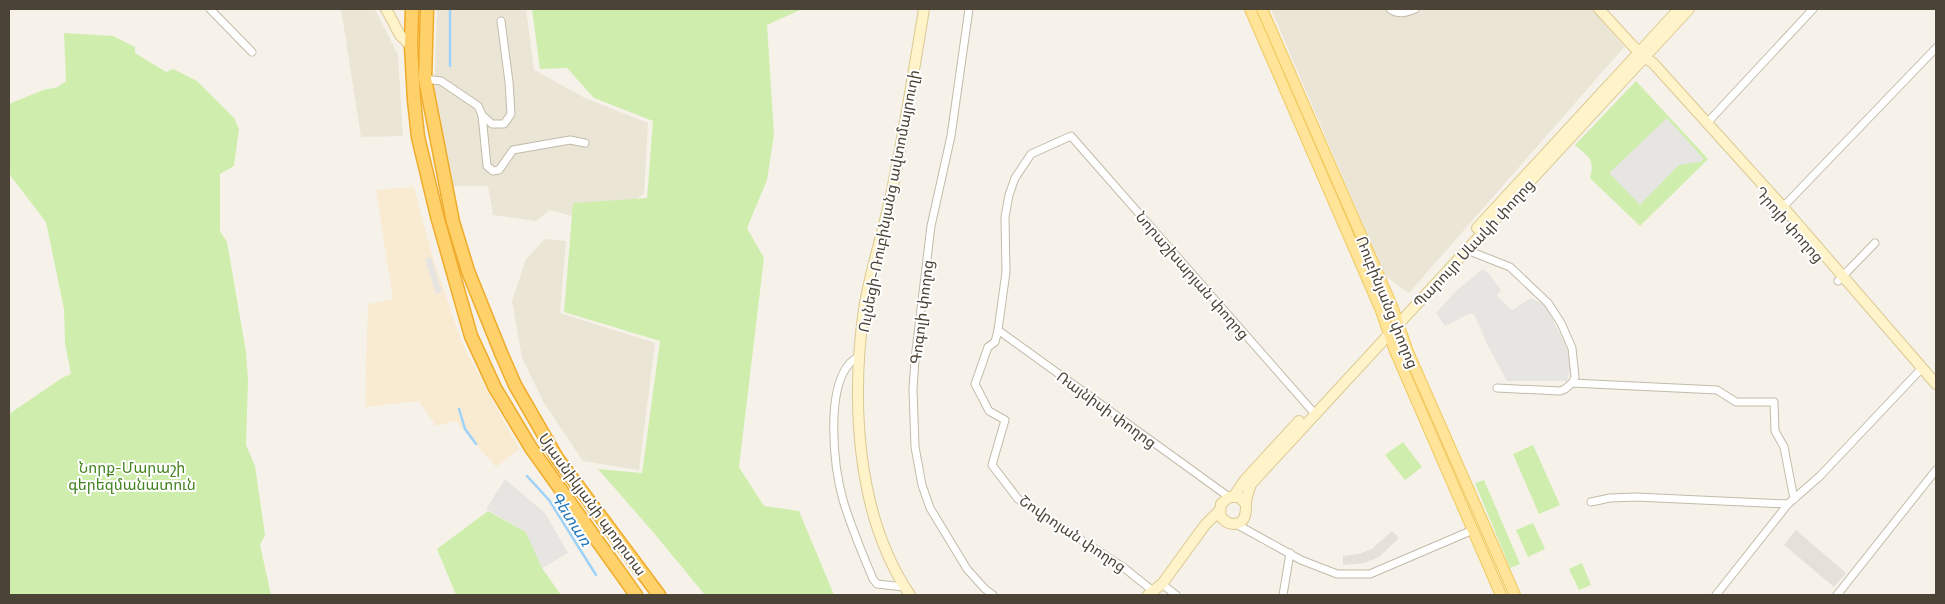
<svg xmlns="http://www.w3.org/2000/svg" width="1945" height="604" font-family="'Exo 2','Noto Sans Armenian',sans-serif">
  <rect width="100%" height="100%" fill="#f6f2e9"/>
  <g fill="#ebe5d6">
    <polygon points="341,9 375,9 398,55 403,136 361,137"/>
    <polygon points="437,9 526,9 534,70 585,98 648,123 644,194 597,223 550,210 536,221 493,215 488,186 452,186 434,98"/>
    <polygon points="1271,9 1592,9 1624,47 1409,293 1385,276"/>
    <polygon points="545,239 566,241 560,313 655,343 639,470 583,461 544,403 522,358 512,301 526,259"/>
  </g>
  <polygon fill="#f9ead2" points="414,187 432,255 463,346 519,449 496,467 456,421 436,426 419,401 365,407 368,304 393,299 376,190"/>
  <g fill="#e5e1da">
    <polygon points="1796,530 1846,573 1834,587 1784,545"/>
    <polygon points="1392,531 1399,538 1379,557 1365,563 1343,565 1343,556 1359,554 1372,549"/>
  </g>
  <g fill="#cfeead">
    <polygon points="532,9 802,9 767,25 774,134 767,180 747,228 764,258 739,467 764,506 799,511 834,595 705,595 653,532 598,469 642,473 660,341 564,312 573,203 647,198 653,121 594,98 567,68 540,69"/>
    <polygon points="64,33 113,36 135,47 135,53 166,72 173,69 197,81 234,118 239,129 234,166 220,174 220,231 227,242 246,352 248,381 246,445 255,466 265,535 260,545 271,595 9,595 9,414 62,378 71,374 65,343 64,309 46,222 9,174 9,104 43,90 58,87 66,81"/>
    <path d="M 1636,81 L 1708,159 L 1640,226 L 1590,178 C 1596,159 1587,156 1575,145 Z"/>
    <polygon points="1403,442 1422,467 1405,480 1385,455"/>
    <polygon points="1533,445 1560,505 1539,514 1513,454"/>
    <polygon points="1484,480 1520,564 1510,568 1475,483"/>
    <polygon points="488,511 526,532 542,568 561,595 456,595 437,549"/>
    <polygon points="1533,523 1545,549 1528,557 1516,530"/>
    <polygon points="1582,563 1591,585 1579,590 1569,569"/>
  </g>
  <g fill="#e7e5e1">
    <polygon points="1667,118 1704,159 1700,162 1679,165 1640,205 1609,173"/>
    <polygon points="431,257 442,292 436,294 425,259"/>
    <polygon points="1483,269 1489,274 1501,290 1497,296 1512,310 1531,298 1545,305 1567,347 1570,369 1567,381 1507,381 1488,346 1474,314 1469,314 1445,326 1436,313 1456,291"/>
    <polygon points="505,479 545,513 568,553 542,568 526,532 486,509"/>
  </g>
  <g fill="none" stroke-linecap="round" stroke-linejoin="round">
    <g stroke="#9fd2f9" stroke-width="2.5">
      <polyline points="450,9 450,66"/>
      <polyline points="459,409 465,429 476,444"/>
      <polyline points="527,476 549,500 596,575"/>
    </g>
    <defs>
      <g id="street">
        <polyline points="210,9 252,52"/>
        <polyline points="969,9 951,136 931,226 915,359 913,389 915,447 922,485 930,508 967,569 985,589 993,595"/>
        <path d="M 1390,9 C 1399,15 1405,13 1415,9"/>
        <polyline points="425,79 441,81 478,106 482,115 487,166 493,171 499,170 513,150 570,140 585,143"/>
        <polyline points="482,115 492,124 504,124 511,114 509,82 501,21"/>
        <polyline points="1707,123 1813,9"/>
        <polyline points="1783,207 1936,48"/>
        <polyline points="1465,251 1472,252 1510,267 1548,303 1561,323 1572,348 1575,377 1572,383"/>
        <polyline points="1838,281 1875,243"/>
        <polyline points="998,330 1229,497"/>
        <path d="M 859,356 C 856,358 853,360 850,363 C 825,390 834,468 843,500 C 851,527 862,553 873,579 L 877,584 L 904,587"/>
        <polyline points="1497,388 1560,391 1565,389 1572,383 1717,390 1736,402 1774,402 1775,431 1784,447 1794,499"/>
        <polyline points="1591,502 1610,498 1636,497 1788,504"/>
        <polyline points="1236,524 1301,560 1337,574 1370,574 1473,530"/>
        <polyline points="1162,584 1176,595"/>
        <polyline points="1153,591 1123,567 1018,499 992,465 1005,420 989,411 975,384 988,347 995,342 998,330 1006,272 1005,217 1009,195 1015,178 1031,154 1071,136 1315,414"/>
        <polyline points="1283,595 1290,553"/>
        <polyline points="1716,595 1788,504 1820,476 1922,368"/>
        <polyline points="1837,595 1936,470"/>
      </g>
      <g id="secondary">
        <polyline points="386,9 400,35 411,46"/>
        <polyline points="1599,9 1630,43 1644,57 1653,63 1681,94 1783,207 1936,384"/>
        <polyline points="1477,228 1679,9"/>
        <polyline points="1234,496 1244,481 1299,421"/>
        <path d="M 1246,504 L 1239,497 L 1229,497 L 1221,504 L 1220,516 C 1224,520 1227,524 1233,524 C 1246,524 1246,513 1246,504 C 1246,498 1249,490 1251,484 L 1689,9"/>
        <path d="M 910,595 C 856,516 851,401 864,309 C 870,271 883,233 891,195 C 904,133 914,71 924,9"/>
        <polyline points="1148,595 1162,584 1205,525 1219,511"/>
      </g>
      <g id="primary">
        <polyline points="1250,9 1380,308 1395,351 1501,595"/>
        <polyline points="1262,9 1392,306 1408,352 1515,595"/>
      </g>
      <g id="highway">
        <polyline points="412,9 411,46 414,100 418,137 437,216 471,336 495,388 531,448 636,595"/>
        <polyline points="427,9 425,79 453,222 468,271 501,353 515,385 557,458 659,595"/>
      </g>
    </defs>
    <use href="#street" stroke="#c3bbaa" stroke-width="9"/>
    <use href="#secondary" stroke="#dbc994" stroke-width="12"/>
    <use href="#primary" stroke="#f1c85b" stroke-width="12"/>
    <use href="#highway" stroke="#efab2a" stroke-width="15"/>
    <use href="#street" stroke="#fff" stroke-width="7"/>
    <use href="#secondary" stroke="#fff3ca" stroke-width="10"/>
    <use href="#primary" stroke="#ffe499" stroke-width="10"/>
    <use href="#highway" stroke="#ffd16b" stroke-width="12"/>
  </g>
  <g text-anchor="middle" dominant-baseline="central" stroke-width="4" stroke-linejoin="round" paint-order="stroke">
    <g font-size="15" fill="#4b4336" stroke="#fff">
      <text transform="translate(888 201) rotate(-79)">Ուլնեցի-Ռուբինյանց ավտոմայրուղի</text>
      <text transform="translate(1790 224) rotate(49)">Դրոյի փողոց</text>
      <text transform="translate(1473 243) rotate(-47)">Պարույր Սևակի փողոց</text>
      <text transform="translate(1193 275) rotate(49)">Նորաշխարյան փողոց</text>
      <text transform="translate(1388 302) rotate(68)">Ռուբինյանց փողոց</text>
      <text transform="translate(921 312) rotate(-83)">Գոգոլի փողոց</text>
      <text transform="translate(1107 409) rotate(36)">Ռայնիսի փողոց</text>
      <text transform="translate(593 504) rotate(54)">Մյասնիկյանի պողոտա</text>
      <text transform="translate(1073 533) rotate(34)">Շովրոյան փողոց</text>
    </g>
    <g font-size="15" fill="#448421" stroke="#fff">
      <text x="132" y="467">Նորք-Մարաշի<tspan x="132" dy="17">գերեզմանատուն</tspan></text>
    </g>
    <g font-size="16" font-style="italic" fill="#2176bb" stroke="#fff">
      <text transform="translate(572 518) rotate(57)">Գետառ</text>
    </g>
  </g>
  <rect width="1945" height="604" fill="none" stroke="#4b4336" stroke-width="20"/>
</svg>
